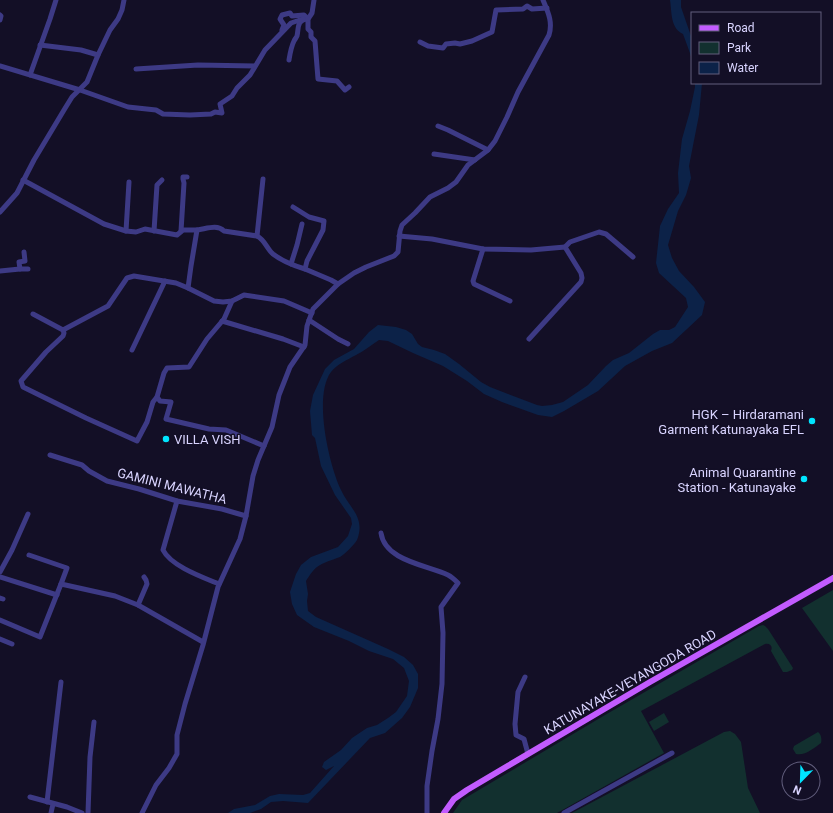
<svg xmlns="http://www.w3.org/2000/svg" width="833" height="813" font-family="Roboto,sans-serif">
  <rect width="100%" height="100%" fill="#130f26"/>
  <g fill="#12302f">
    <polygon points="833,590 833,651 802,608"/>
    <path d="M 763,625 L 765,626 L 768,629 L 793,668 L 792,670 L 787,672 L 783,672 L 771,651 C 773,646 770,643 765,644 L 641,711 L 664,753 L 557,813 L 453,813 L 462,800 L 605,715 L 759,626 Z"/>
    <polygon points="664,713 669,722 654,731 649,722"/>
    <polygon points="730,731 735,734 741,742 748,788 760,813 572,813 724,732"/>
    <path d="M 818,732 C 821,734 822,739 821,743 C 814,748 805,756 796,754 L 793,749 L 794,746 Z"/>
  </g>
  <g fill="#0c2248">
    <path d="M 670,0 L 681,0 L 681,7 L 692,39 L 692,61 C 690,51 686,43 683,34 C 670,28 672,12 670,0 Z"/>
    <path d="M 695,83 L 702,83 L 699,115 L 689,166 L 691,178 L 686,195 L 678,211 L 668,245 L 672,258 L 679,271 L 694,287 L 705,302 L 702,315 L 672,343 L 652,351 L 625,366 L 598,391 L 564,411 L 552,417 L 538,415 L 502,402 L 484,394 L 467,381 L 443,366 L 413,353 L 388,341 L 379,340 C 371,345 364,351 356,355 C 347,360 337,364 331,372 C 313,396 329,465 341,490 C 349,508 366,517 357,540 C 355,544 344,555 340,557 C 332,560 324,562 317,567 C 313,570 309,576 306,581 L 308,594 L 307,601 L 308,611 L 316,617 L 388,649 L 404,657 L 413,665 L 418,674 L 418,688 L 410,707 L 402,718 L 385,733 L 370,738 L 308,803 L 283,801 L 271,802 L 261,809 L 250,813 L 228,813 L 234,809 L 255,805 L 270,796 L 279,794 L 303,795 L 310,793 L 334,766 L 326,770 L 322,767 L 324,762 L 341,750 L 352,738 L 367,728 L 377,725 L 388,718 L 396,712 L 407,696 L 409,681 L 404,668 L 393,659 L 369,651 L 349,641 L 314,627 L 297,615 L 292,604 L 290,592 L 296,574 L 301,565 L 311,557 L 338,547 L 348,536 L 352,524 L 351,518 L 335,495 L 321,466 L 315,438 L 312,435 L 310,411 L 313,395 L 325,369 L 334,360 L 354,349 L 369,332 L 378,325 L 396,327 L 406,330 L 412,334 L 418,344 L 422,347 L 434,350 L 445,354 L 459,364 L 481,382 L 490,387 L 537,405 L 542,406 L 552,405 L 563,402 L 588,385 L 606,366 L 613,360 L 629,353 L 653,334 L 660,330 L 669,330 L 675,327 L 688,307 L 686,298 L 659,273 L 656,263 L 660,226 L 668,209 L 679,193 L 678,173 L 682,139 L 690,111 L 695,87 Z"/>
  </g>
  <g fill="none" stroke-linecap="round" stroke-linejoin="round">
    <g stroke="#3d3a85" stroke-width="5">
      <polyline points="314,0 312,13 308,19 308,29 311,32 311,37 315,41 318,79 337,81 345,90 349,87"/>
      <polyline points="0,15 1,16 0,20"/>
      <path d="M 282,30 L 284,25 L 280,19 L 282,15 L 290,13 L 292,16 L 304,15 L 308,19 C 296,20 299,28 297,36 C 296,38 295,39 294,41 C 291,47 290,54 289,60"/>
      <polyline points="420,42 428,46 443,48 446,44 455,43 460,44 472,41 492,32 496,10 523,9 527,6 532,9 547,8"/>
      <polyline points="40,45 81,50 98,55"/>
      <polyline points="0,66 80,90 128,107 156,110 163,114 190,115 211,114 215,112 222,113 220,104 232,96 237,88 250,75 265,50 291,23 303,19"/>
      <polyline points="136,69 198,65 255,66"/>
      <polyline points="30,75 50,19 56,0"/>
      <polyline points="438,126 448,130 488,150"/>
      <polyline points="434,154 475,160"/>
      <path d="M 23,180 L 104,224 L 126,231 L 136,232 L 145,229 L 177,235 L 183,230 C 188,230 193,230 197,230 C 206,229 217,224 224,231 L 257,236 C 265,240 267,249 273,254 C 282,261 295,266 305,269"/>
      <polyline points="293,207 309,217 324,221 323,230 307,261 305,269 331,280 338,284"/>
      <polyline points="0,212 17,193 34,160 64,110 72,97 87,82 98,55 110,30 118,19 122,10 124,0"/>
      <polyline points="126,231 129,182"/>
      <polyline points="154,231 157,185 162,180"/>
      <polyline points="181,231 184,183 183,179 183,177 187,177"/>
      <polyline points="257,236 263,179"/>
      <polyline points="399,236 432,239 483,249 531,250 565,247 581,273 582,278 581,282 529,339"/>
      <polyline points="565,247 570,242 599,232 606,234 633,257"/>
      <polyline points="483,249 473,281 474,284 510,301"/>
      <polyline points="291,264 297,245 302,224"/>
      <polyline points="20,269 19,262 25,261 24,252"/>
      <polyline points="0,271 20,269 28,269"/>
      <polyline points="188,288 191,266 197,230"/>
      <polyline points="232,301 224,319 207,339 189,367 167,368 164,373 157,397 160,401 171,402 166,419 209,429 226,430 264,446"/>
      <polyline points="33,314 63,330 64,333 63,336 46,352 21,381 23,387 86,418 137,441 147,422 153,402 157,397"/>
      <polyline points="309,320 338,339 348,344"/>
      <polyline points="222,321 283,339 304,347"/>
      <polyline points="63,330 108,306 127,278 134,276 176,283 188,288 214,301 223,302 232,301 244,295 284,301 312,313"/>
      <polyline points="132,350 165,281"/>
      <polyline points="50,455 82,465 89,471 107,481 139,489 177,501 222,509 246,516"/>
      <path d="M 177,501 L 163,550 C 171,566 202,577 219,584"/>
      <path d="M 381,533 C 385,561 427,565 448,575 C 452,577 455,580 458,583 L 441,607 L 443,633 L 442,684 L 438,719 L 432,751 L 427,786 L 427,813"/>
      <polyline points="29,555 67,568 61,584"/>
      <polyline points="0,572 12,550 28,514"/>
      <polyline points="0,577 57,595"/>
      <polyline points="0,598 3,599"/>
      <polyline points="138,605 147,584 146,580 144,577"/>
      <polyline points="0,620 40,637 61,584 115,596 138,605 203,642"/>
      <polyline points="0,639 12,644"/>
      <polyline points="525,677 518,692 515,724 516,735 524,739 528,754"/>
      <polyline points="30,797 67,807 82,813"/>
      <polyline points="47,802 61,682"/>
      <polyline points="51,813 53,804"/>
      <polyline points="88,813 90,757 94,722"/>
      <path d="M 142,813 L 156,785 L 169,768 L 177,754 L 177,735 L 185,704 L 203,645 L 218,587 L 240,539 L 246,516 L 253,476 L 258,460 L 272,427 L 279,395 L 290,367 L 305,345 L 307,326 L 313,309 L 338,284 L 354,273 L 366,267 L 394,256 L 398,252 L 400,231 L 402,225 L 415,213 L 430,197 L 448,188 L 456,182 L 468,165 L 488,150 L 495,141 L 507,117 L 518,92 L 549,35 C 553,22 548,12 543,0"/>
      <polyline points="564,813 672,753"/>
    </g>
    <polyline stroke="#c25bff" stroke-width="6" points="444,813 454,799 467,790 650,682 833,578"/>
  </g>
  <g fill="#00e5ff" stroke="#130f26" stroke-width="1.5">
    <circle cx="812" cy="421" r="4"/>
    <circle cx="166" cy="439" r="4"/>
    <circle cx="804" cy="479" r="4"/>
  </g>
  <g text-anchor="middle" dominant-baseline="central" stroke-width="3" stroke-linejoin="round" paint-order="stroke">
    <g font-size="13" fill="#d9d4ff" stroke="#130f26" text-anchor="end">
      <text x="804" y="414">HGK – Hirdaramani<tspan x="804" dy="15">Garment Katunayaka EFL</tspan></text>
      <text x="174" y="439" text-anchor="start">VILLA VISH</text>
      <text x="796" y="472">Animal Quarantine<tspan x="796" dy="15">Station - Katunayake</tspan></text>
    </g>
    <g font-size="13" fill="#d9d4ff" stroke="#130f26">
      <text transform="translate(172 486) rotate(14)">GAMINI MAWATHA</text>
      <text transform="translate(630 682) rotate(-30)">KATUNAYAKE-VEYANGODA ROAD</text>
    </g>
  </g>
  <rect x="691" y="12" width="130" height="72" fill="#130f26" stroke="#625e7d"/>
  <rect x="699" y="25" width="20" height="6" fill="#c25bff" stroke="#625e7d"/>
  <text x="727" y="32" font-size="12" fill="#d9d4ff">Road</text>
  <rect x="699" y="42" width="20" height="12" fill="#12302f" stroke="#625e7d"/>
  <text x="727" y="52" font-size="12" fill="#d9d4ff">Park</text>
  <rect x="699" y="62" width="20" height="12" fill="#0c2248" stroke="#625e7d"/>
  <text x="727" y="72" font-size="12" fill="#d9d4ff">Water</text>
  <g transform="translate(801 781) rotate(203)"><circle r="19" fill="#130f26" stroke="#625e7d"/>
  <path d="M0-3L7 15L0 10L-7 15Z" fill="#00e5ff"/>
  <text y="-6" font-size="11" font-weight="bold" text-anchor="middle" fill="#d9d4ff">N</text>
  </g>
</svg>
